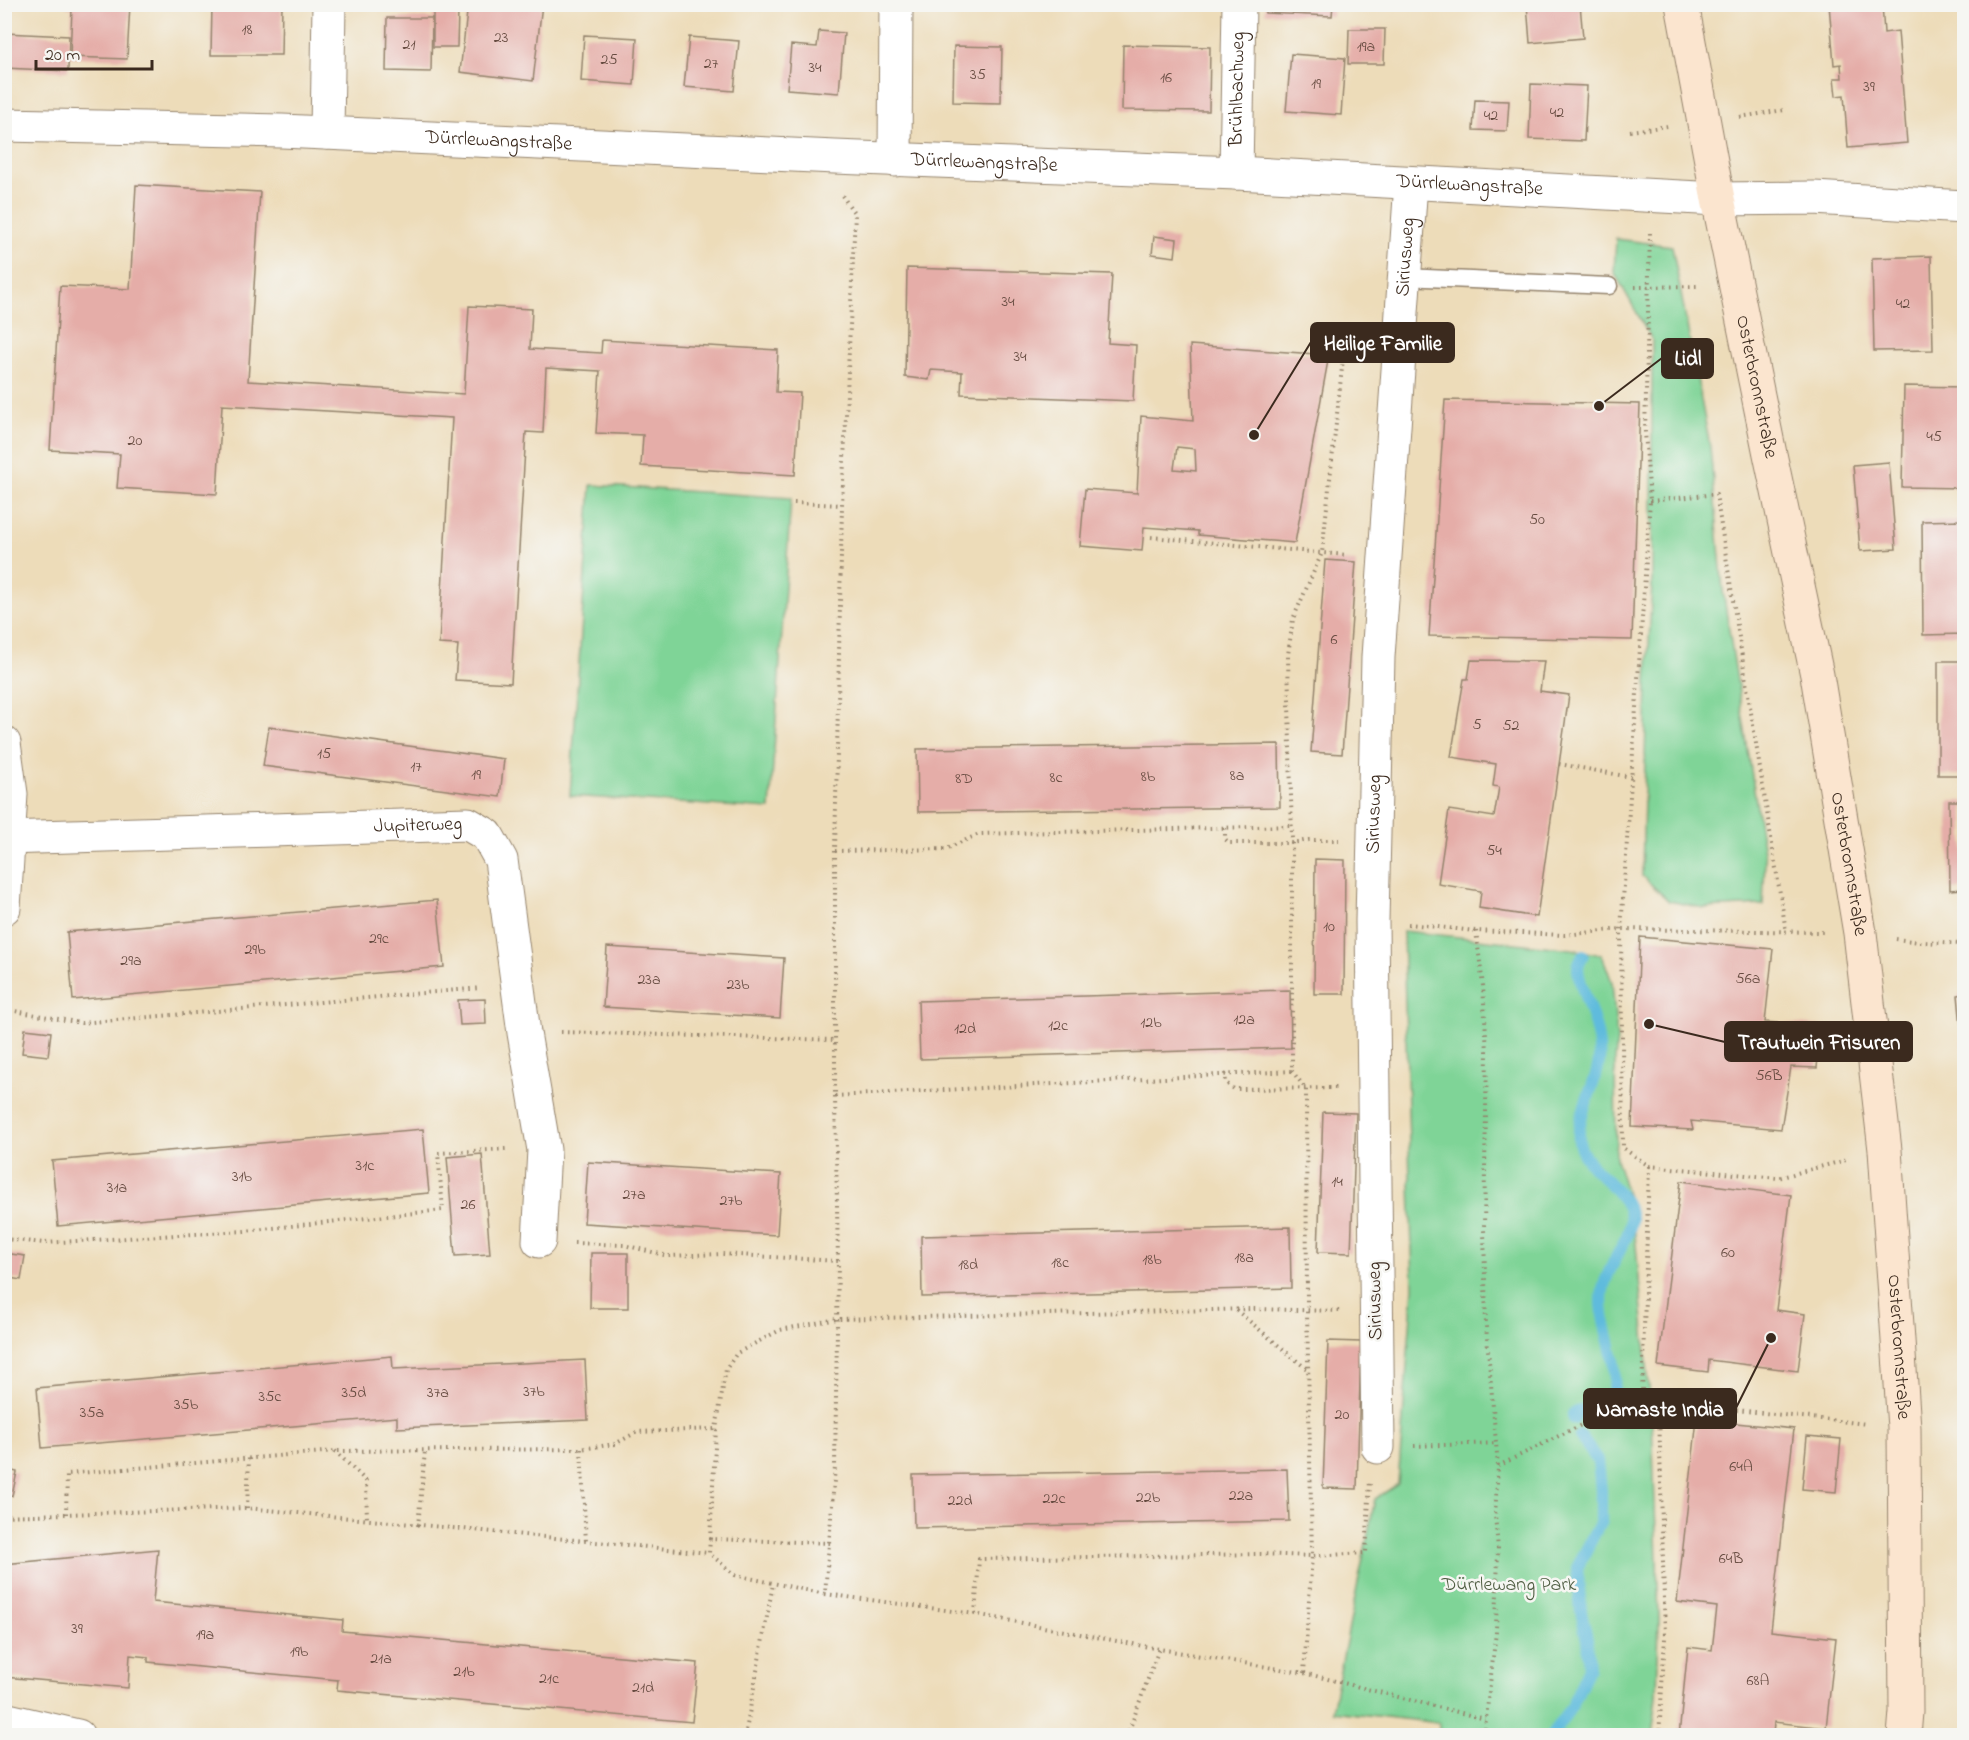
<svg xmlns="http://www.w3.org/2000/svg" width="1969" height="1740" font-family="'Indie Flower',sans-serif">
  <rect width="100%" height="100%" fill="#f6f6f2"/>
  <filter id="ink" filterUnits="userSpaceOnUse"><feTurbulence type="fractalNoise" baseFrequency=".0167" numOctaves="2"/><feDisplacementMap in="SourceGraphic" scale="12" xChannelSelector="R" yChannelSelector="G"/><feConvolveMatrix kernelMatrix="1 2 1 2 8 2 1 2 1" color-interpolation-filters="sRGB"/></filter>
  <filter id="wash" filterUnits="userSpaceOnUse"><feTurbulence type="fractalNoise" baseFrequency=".008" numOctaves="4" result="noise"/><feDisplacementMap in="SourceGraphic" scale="24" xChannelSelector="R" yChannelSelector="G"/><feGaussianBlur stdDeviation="1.35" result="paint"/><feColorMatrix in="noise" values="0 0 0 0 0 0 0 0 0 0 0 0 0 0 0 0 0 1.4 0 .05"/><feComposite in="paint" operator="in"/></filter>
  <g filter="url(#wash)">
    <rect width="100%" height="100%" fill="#eddcb9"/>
    <g fill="#7fd497" stroke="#5d7f5a" stroke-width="1.5">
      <polygon points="1616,239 1672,246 1710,447 1723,591 1765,859 1763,905 1704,908 1669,901 1642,876 1647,683 1652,583 1652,340 1614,272"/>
      <polygon points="591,485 791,498 770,809 570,796"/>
      <polygon points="1403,931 1571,949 1602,955 1612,982 1617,1039 1615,1060 1616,1159 1633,1213 1652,1419 1659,1619 1657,1696 1652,1735 1439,1735 1439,1723 1332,1711 1375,1499 1398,1484 1413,1287"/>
    </g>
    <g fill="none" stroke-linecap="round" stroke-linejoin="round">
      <g stroke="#5fbbdd" stroke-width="12">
        <path d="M 1574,1419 L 1573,1414 C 1579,1410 1581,1412 1587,1411 C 1598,1408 1605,1400 1613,1393 C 1621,1357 1597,1323 1603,1290 C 1606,1268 1633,1235 1631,1218 C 1627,1189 1592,1175 1581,1149 C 1571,1123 1597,1085 1599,1061 C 1601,1039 1593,1018 1586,999 C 1583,989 1578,978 1578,968 C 1578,964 1581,959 1583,955"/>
        <polyline points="1551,1736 1571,1707 1589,1668 1587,1640 1581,1611 1577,1568 1601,1521 1601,1490 1598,1461 1580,1436"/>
      </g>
    </g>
    <g id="blocks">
      <g fill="#e5ada8" fill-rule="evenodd">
        <polygon points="66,4 130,4 127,59 70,57 72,8 66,7"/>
        <polygon points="212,4 282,4 281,55 211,55"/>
        <polygon points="468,4 542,4 533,81 460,72"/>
        <polygon points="1265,4 1333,4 1332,16 1265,13"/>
        <polygon points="1527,4 1580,4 1583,38 1530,43"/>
        <polygon points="1829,4 1882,4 1884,33 1898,31 1907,143 1848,148 1844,95 1836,96 1834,78 1842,78 1841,64 1834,65"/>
        <polygon points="433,11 458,11 457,47 433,47"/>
        <polygon points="387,18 432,18 431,72 386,71"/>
        <polygon points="1349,29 1385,29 1384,64 1348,64"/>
        <polygon points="819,31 844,33 839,93 787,89 791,45 817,47"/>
        <polygon points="4,33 69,36 68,71 4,68"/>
        <polygon points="584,35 637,38 634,85 581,81"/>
        <polygon points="689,37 739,41 734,91 684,87"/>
        <polygon points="1123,45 1210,47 1209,111 1122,110"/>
        <polygon points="954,46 1002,47 1001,103 953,102"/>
        <polygon points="1291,54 1345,58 1341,115 1286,111"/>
        <polygon points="1531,84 1587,86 1584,141 1529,139"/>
        <polygon points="1475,100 1509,101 1507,131 1473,130"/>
        <polygon points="136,185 260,192 248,381 464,394 469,306 532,309 530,349 601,353 602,340 778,350 776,392 800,393 795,475 641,466 643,435 596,433 600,371 546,368 543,433 526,432 511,683 455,680 458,645 439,644 452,418 222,405 217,494 117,488 120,454 50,450 60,286 130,289"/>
        <polygon points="1154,236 1177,239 1175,257 1152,254"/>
        <polygon points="1931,256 1933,350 1874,351 1872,258"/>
        <polygon points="907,268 1112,274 1108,343 1136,345 1133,401 961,394 962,372 931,370 929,380 905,377"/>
        <path d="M 1190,345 L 1329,355 L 1295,543 L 1198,535 L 1198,531 L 1144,527 L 1142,551 L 1080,546 L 1085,489 L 1137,493 L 1141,416 L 1193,421 ZM 1177,447 L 1195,449 L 1196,471 L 1174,469 Z"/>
        <polygon points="1904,386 1964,387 1964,488 1902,487"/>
        <polygon points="1445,400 1640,404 1632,640 1429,636"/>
        <polygon points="1889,462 1896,549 1860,551 1853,465"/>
        <polygon points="1964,520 1964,634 1923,635 1922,521"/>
        <polygon points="1325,560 1356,562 1342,754 1311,752"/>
        <polygon points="1471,660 1544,661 1540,691 1569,695 1537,917 1479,908 1481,891 1438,884 1449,810 1494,817 1499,787 1493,786 1496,764 1451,757 1464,679 1468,679"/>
        <rect x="1938" y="661" width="26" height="114"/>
        <polygon points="269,727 504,759 500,797 263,766"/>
        <polygon points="1279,744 1280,807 918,812 917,749"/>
        <polygon points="1949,801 1964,801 1964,889 1950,890"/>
        <polygon points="1315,859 1345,860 1344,994 1314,994"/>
        <polygon points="437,900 444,967 73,1000 67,932"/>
        <polygon points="1640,937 1773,949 1765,1022 1821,1026 1817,1068 1791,1067 1781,1129 1691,1121 1693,1130 1632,1127"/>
        <polygon points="607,947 784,958 780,1018 603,1007"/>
        <polygon points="1290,990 1291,1048 920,1059 918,1001"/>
        <polygon points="1964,994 1964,1048 1963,1048 1958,995"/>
        <polygon points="485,999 486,1024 460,1025 458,1000"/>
        <polygon points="25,1029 51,1032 48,1056 22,1053"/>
        <polygon points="1323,1112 1356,1113 1351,1253 1318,1252"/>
        <polygon points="423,1129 429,1193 58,1226 52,1161"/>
        <polygon points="482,1154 490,1254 455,1256 447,1157"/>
        <polygon points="588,1162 781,1174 777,1235 584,1223"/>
        <polygon points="1681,1181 1791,1195 1776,1310 1805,1314 1798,1371 1709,1360 1708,1372 1658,1366"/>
        <polygon points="1290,1227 1291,1288 922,1297 921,1236"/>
        <polygon points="4,1253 25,1256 21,1280 4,1277"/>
        <polygon points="591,1253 628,1253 628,1308 590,1308"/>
        <polygon points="1328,1341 1361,1342 1357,1489 1323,1488"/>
        <polygon points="392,1356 393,1369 585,1360 588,1420 397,1428 397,1417 42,1448 37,1388"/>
        <polygon points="1697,1419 1794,1429 1771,1631 1836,1638 1826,1728 1774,1722 1773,1736 1679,1736 1688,1647 1712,1650 1717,1607 1677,1602"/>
        <polygon points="1807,1436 1841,1439 1836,1492 1802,1489"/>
        <polygon points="4,1469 17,1472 12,1496 4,1495"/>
        <polygon points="1287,1469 1289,1521 914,1528 913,1475"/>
        <polygon points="158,1549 153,1602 343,1620 342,1631 698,1663 692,1722 337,1690 338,1680 148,1662 148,1657 130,1655 128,1688 4,1677 4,1564"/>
      </g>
    </g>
  </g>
  <g filter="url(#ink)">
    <use href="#blocks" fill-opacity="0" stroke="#94836c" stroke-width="1.5"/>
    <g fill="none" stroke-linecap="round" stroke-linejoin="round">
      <defs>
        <polyline id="lane" points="1404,277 1609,286"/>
        <g id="street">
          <path id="s1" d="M 4,125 L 282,131 L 835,157 L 1236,173 L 1718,199 L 1814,198 L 1964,207"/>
          <polyline points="327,133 329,4"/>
          <polyline points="895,160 896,4"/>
          <path id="s2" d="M 1236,173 L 1239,4"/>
          <polyline points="4,743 11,794 4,908"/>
          <path id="s3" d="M 4,838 L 468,824 L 487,835 L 501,860 L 524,1033 L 544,1150 L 539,1241"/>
          <path id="s4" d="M 1378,1447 L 1372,921 L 1378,657 L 1411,183"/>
          <polyline points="4,1719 78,1736"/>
        </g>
        <g id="secondary">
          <path id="s5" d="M 1682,4 L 1718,199 L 1770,454 L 1817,675 L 1860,933 L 1885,1150 L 1904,1428 L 1906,1712 L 1904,1736"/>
        </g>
      </defs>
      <use href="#lane" stroke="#94836c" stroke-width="19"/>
      <use href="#street" stroke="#94836c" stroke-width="35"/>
      <use href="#secondary" stroke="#94836c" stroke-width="35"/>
      <g stroke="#94836c" stroke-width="4" stroke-dasharray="1.5 4.5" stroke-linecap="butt">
        <polyline points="1740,117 1784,110"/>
        <polyline points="1630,131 1668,126"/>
        <polyline points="1650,233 1645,432 1650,501 1621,929 1623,1148 1649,1166 1642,1395 1659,1411 1665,1638 1659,1736"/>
        <polyline points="1635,287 1699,286"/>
        <polyline points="1650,501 1716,494 1786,931"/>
        <polyline points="794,503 842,505"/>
        <polyline points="1151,537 1322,553 1345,340 1364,342"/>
        <polyline points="1559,764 1631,777"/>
        <polyline points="1225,828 1225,839 1229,843 1292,843 1309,840 1339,840"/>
        <polyline points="835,851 946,849 979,834 1292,826"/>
        <polyline points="1408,924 1476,931 1565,935 1621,929 1823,932"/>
        <polyline points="1476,931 1483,986 1487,1051 1484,1228 1486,1326 1498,1466 1495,1515 1498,1549 1496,1632 1484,1736"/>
        <polyline points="1896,939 1919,942 1964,944"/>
        <polyline points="4,1009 81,1023 481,988"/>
        <polyline points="561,1032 836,1040"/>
        <polyline points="1225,1073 1226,1083 1234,1089 1338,1088"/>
        <polyline points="835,1096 1292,1071"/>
        <polyline points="1649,1166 1778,1178 1850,1159"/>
        <polyline points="4,1239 44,1243 244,1231 443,1210 438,1153 506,1149"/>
        <polyline points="574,1243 624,1245 668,1256 722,1254 838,1261"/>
        <polyline points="1236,1310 1308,1370"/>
        <polyline points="1659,1411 1699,1406 1867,1424"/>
        <polyline points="1414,1446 1498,1443"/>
        <polyline points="581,1449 586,1542"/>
        <polyline points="335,1451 366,1481 367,1520"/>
        <polyline points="1498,1466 1642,1395"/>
        <polyline points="247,1508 249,1458"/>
        <polyline points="66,1514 67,1474 335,1451 581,1449 615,1444 637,1432 716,1429"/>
        <polyline points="4,1516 247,1508 709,1553"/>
        <polyline points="418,1526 425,1451"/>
        <polyline points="710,1539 716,1429 726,1369 737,1353 780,1330 837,1319 1253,1309 1340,1311"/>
        <polyline points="830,1543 710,1539 709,1553 735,1575 825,1594 835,1467 838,1261 835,1096 835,851 842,505 855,214 841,194"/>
        <polyline points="825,1594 975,1614 1159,1649 1304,1673 1485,1719"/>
        <polyline points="975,1614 979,1559 1260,1554 1312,1556 1366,1553 1370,1480"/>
        <polyline points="1304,1673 1312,1556 1307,1311 1306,1089 1292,1071 1292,843 1288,655 1293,619 1322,553 1348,555"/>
        <polyline points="745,1736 773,1584"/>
        <polyline points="1127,1736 1159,1649"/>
      </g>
      <use href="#lane" stroke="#fff" stroke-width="16"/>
      <use href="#street" stroke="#fff" stroke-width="33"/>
      <use href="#secondary" stroke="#fbe5cf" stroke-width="33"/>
    </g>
  </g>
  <g text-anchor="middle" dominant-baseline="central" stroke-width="5" stroke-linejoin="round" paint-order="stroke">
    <g font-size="16" fill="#664b40">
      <text x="247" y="30">18</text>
      <text x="501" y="38">23</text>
      <text x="409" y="45">21</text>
      <text x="1366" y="47">19a</text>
      <text x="609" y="60">25</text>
      <text x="711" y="64">27</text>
      <text x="815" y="68">34</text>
      <text x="978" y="75">35</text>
      <text x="1166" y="78">16</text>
      <text x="1316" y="84">19</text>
      <text x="1869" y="87">39</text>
      <text x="1557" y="113">42</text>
      <text x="1491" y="116">42</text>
      <text x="1008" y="302">34</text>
      <text x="1903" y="304">42</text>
      <text x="1020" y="357">34</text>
      <text x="1934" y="437">45</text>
      <text x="135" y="441">20</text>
      <text x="1537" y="520">50</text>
      <text x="1334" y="640">6</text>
      <text x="1477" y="725">5</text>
      <text x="1511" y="726">52</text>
      <text x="324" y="754">15</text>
      <text x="416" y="767">17</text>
      <text x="476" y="775">19</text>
      <text x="1237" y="776">8a</text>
      <text x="1148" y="777">8b</text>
      <text x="1056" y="778">8c</text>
      <text x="964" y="779">8D</text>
      <text x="1494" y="851">54</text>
      <text x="1329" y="927">10</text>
      <text x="379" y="939">29c</text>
      <text x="255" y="950">29b</text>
      <text x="131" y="961">29a</text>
      <text x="1748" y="979">56a</text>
      <text x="649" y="980">23a</text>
      <text x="738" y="985">23b</text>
      <text x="1244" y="1020">12a</text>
      <text x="1151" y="1023">12b</text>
      <text x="1058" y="1026">12c</text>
      <text x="965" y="1029">12d</text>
      <text x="1769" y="1076">56B</text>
      <text x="365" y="1166">31c</text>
      <text x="242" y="1177">31b</text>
      <text x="1337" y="1182">14</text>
      <text x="117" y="1188">31a</text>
      <text x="634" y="1195">27a</text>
      <text x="731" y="1201">27b</text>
      <text x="468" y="1205">26</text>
      <text x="1728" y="1253">60</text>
      <text x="1244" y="1258">18a</text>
      <text x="1152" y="1260">18b</text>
      <text x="1060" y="1263">18c</text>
      <text x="968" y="1265">18d</text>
      <text x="534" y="1392">37b</text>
      <text x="354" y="1393">35d</text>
      <text x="438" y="1393">37a</text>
      <text x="270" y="1397">35c</text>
      <text x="186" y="1405">35b</text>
      <text x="92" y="1413">35a</text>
      <text x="1342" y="1415">20</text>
      <text x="1741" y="1467">64A</text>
      <text x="1241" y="1496">22a</text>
      <text x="1148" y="1498">22b</text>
      <text x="1054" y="1499">22c</text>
      <text x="960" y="1501">22d</text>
      <text x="1731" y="1559">64B</text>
      <text x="77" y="1629">39</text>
      <text x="205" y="1635">19a</text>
      <text x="299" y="1652">19b</text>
      <text x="381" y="1659">21a</text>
      <text x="464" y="1672">21b</text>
      <text x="549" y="1679">21c</text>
      <text x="1758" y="1681">68A</text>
      <text x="643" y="1688">21d</text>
    </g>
    <g font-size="20" fill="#3b2a1e" stroke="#f6f6f2">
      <text stroke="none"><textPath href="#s2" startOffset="84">Brühlbachweg</textPath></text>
      <text stroke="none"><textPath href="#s1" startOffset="495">Dürrlewangstraße</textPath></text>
      <text stroke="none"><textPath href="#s1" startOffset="981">Dürrlewangstraße</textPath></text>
      <text stroke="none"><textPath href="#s1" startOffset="1467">Dürrlewangstraße</textPath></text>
      <text stroke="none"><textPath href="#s4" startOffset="1191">Siriusweg</textPath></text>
      <text stroke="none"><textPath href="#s5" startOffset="390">Osterbronnstraße</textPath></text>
      <text stroke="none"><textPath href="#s4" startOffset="633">Siriusweg</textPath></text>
      <text stroke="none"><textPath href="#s3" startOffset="414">Jupiterweg</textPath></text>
      <text stroke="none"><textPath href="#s5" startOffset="876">Osterbronnstraße</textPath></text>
      <text transform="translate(1376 1301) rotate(-91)">Siriusweg</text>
      <text stroke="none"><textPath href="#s5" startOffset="1362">Osterbronnstraße</textPath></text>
    </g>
    <g font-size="20" fill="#4f5d42" stroke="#f6f6f2">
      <text x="1509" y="1585">Dürrlewang Park</text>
    </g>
  </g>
  <path fill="none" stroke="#3b2a1e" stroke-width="2" d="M1254 435L1311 342M1599 406L1662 358M1649 1024L1725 1042M1771 1338L1736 1408"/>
  <g fill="#3b2a1e" stroke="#f6f6f2" stroke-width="2">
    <circle cx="1254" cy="435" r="6"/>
    <circle cx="1599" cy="406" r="6"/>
    <circle cx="1649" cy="1024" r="6"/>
    <circle cx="1771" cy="1338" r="6"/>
  </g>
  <g fill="#3b2a1e" stroke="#3b2a1e" stroke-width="2">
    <rect x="1311" y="323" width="143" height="39" rx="6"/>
    <rect x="1662" y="339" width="51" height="39" rx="6"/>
    <rect x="1725" y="1022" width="187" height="39" rx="6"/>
    <rect x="1584" y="1389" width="152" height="39" rx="6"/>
  </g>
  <g font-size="21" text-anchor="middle" font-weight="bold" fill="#fff">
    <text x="1383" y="350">Heilige Familie</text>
    <text x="1688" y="365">Lidl</text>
    <text x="1819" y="1049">Trautwein Frisuren</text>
    <text x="1660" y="1416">Namaste India</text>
  </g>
  <rect width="1969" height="1740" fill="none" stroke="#f6f6f2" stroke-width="24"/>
  <path d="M36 60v9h116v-9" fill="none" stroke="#3b2a1e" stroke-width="3"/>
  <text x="45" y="60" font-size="18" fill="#3b2a1e" stroke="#f6f6f2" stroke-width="4.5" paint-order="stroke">20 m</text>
</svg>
